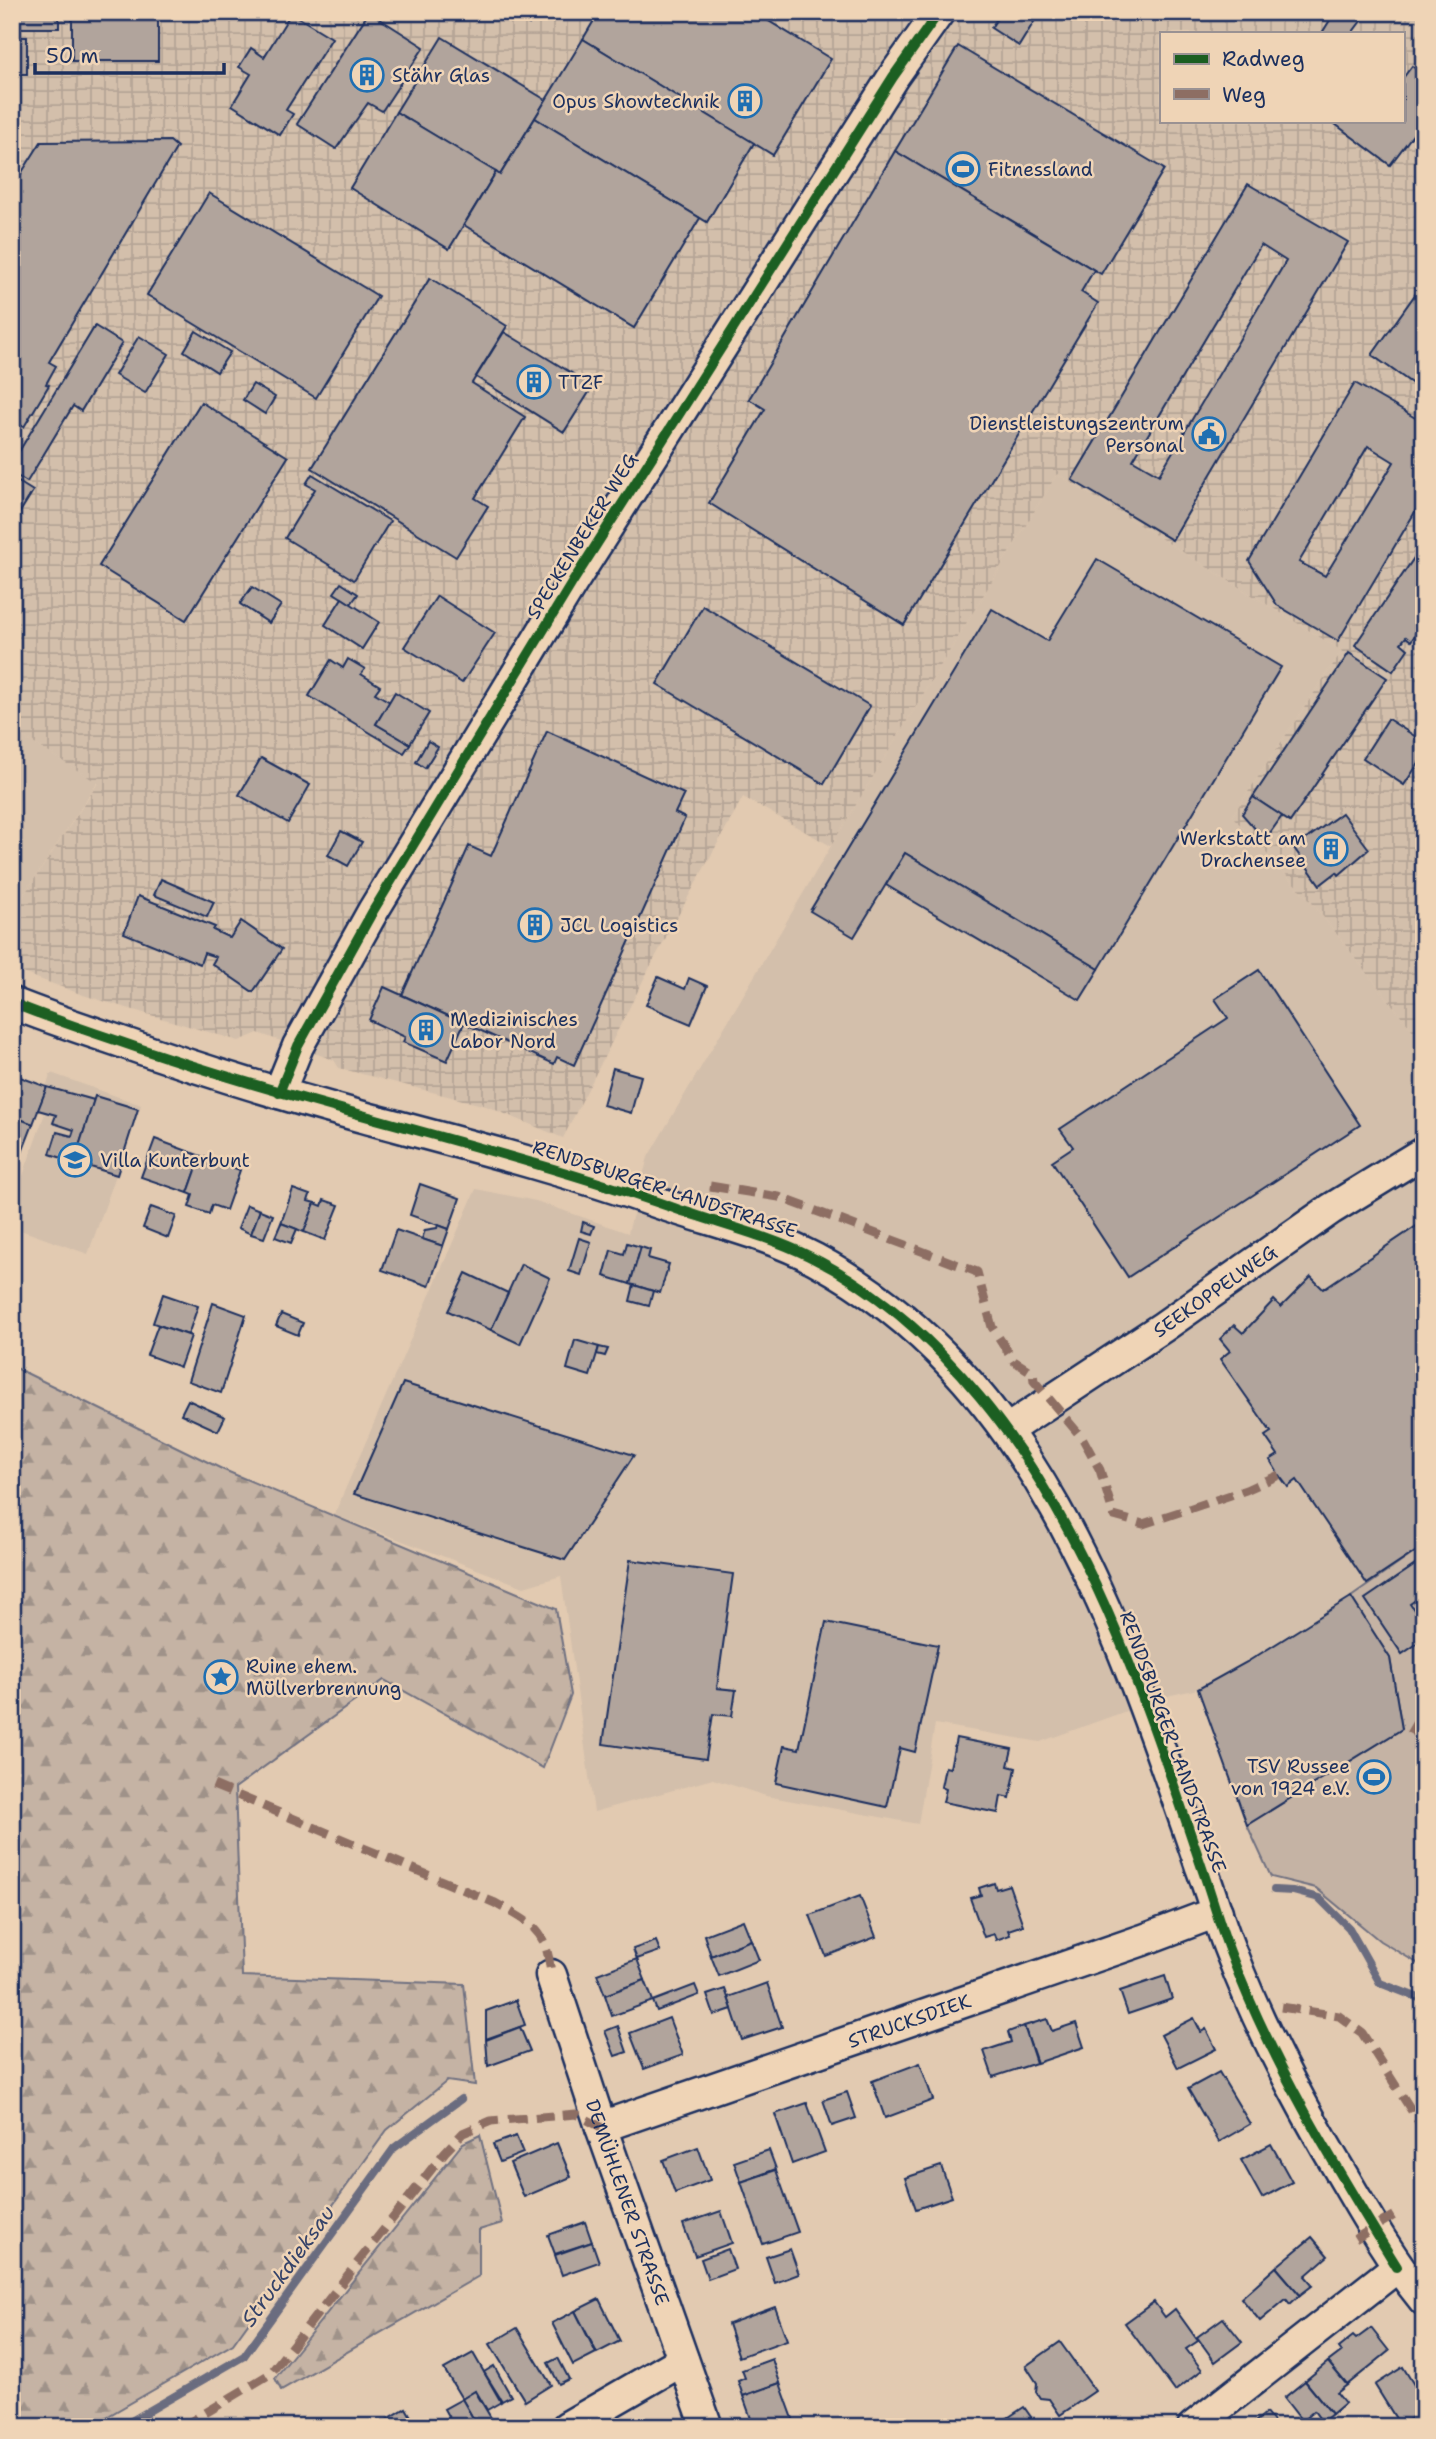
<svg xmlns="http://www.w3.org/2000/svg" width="1436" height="2439" font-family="'Shantell Sans',sans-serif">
  <defs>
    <pattern id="industrial-grid" width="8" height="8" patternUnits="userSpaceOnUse" patternTransform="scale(1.75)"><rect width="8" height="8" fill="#d3bfab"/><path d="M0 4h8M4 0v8" fill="none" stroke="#b5a496"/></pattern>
    <pattern id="forest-firs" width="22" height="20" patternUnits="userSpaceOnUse" patternTransform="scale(1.75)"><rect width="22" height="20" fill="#c5b3a4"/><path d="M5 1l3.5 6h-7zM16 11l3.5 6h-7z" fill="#9f9289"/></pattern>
  </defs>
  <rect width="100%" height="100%" fill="#e2cab1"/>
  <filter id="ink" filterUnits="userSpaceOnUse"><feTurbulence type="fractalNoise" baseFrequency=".0143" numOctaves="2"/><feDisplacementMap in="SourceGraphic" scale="14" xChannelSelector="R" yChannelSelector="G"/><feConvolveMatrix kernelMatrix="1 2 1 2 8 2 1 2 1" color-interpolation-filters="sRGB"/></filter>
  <g filter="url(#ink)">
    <g fill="#d3bfab">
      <polygon points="1057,474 1342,651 1232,816 1313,904 1424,1045 1424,1546 1351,1597 1247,1662 1198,1689 1171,1695 1040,1742 935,1724 918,1824 766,1796 713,1779 594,1812 561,1576 524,1587 334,1515 476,1189 536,1201 628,1233 648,1157 831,846"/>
      <polygon points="12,730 98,782 12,913"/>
      <polygon points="51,1073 141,1105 88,1254 12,1227 12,1207 45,1113 38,1110"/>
    </g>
    <path fill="url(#industrial-grid)" fill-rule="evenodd" d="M 12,12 L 1424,12 L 1424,1045 L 1313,904 L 1232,816 L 1342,651 L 1057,474 L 831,846 L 743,797 L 651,965 L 563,1138 L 486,1106 L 339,1068 L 334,1060 L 258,1033 L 239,1041 L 86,996 L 12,969 L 12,913 L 98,783 L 12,730 ZM 1161,33 L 1403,33 L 1403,121 L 1161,121 Z"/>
    <g fill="url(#forest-firs)" stroke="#707181" stroke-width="2">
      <polygon points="12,1366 224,1470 556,1609 571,1695 543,1768 384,1680 235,1788 242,1976 464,1984 475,2085 447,2081 387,2130 233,2344 89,2427 12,2427"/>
      <polygon points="480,2135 502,2223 479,2230 479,2276 281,2390 275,2378 463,2143"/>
    </g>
    <polygon fill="#c5b3a4" stroke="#707181" stroke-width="2" points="1424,1546 1424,1967 1380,1941 1316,1888 1271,1877 1247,1825 1402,1729 1390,1658 1351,1597"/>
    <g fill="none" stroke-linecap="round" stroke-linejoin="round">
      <g stroke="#6a6c7f" stroke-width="8">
        <polyline points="1274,1890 1293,1891 1319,1898 1349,1928 1380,1983 1424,2000"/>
        <polyline points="121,2427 244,2356 394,2148 461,2099"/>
      </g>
    </g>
    <g fill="#b1a49c" stroke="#1b2f5e" stroke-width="2" fill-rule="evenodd">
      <rect x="12" y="12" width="47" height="16"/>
      <rect x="72" y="12" width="86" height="49"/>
      <polygon points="369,12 424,47 382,111 368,103 336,149 297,124"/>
      <polygon points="510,12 536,12 529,24"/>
      <polygon points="599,12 754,12 831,59 773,155 583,39"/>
      <polygon points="1001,12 1040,12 1019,46 991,28"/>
      <polygon points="1335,12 1357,12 1364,17 1352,33 1322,33"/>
      <polygon points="291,13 332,38 286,110 293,114 280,135 232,105 251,74 239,67 251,48 264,57"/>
      <rect x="12" y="37" width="15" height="37"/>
      <polygon points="442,37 546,100 500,175 396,112"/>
      <polygon points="583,39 754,143 707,222 535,118"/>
      <polygon points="958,46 1164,169 1101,274 895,151"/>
      <polygon points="1412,66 1424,75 1424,120 1390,165 1331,121 1403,121 1403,78"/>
      <polygon points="396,112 496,172 449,249 350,188"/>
      <polygon points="535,118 700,218 634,328 464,225 496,172 500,175"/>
      <polygon points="170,141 177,147 49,362 56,366 46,384 49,385 24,427 14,421 12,424 12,188 41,142"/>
      <polygon points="895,151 1094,270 1081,292 1098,303 904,625 709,503 765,409 749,399"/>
      <path d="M 1248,184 L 1348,242 L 1172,540 L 1072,480 ZM 1261,245 L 1286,261 L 1159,475 L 1133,460 Z"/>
      <polygon points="209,193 378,296 316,398 147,295"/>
      <polygon points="430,278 507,326 472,383 525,417 475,498 488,506 456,557 312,468"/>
      <polygon points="1424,282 1424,392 1372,355"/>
      <polygon points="95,326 122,343 81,411 73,406 27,482 12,473 12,463"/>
      <polygon points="196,331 230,352 217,372 184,351"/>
      <polygon points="504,332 593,386 564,432 476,377"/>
      <polygon points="139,336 169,354 145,393 115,375"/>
      <path d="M 1355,383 L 1424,423 L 1424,497 L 1338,641 L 1277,605 L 1249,561 ZM 1368,446 L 1394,462 L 1325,576 L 1299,562 Z"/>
      <polygon points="253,384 275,397 265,414 243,400"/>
      <polygon points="201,402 288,457 186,620 99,566"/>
      <polygon points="312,474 390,521 354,580 285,538 315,489 306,484"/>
      <polygon points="12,478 33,491 12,525"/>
      <polygon points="1418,552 1424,556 1424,622 1411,641 1406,637 1401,643 1408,649 1393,671 1355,645"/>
      <polygon points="1097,559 1281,667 1099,969 905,853 854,937 810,911 992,609 1047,641"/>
      <polygon points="341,583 358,594 351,604 334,593"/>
      <polygon points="252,587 281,605 269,623 240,604"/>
      <polygon points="437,596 495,633 462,683 404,647"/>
      <polygon points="342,598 379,622 362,649 325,625"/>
      <polygon points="703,606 870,706 824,784 657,684"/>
      <polygon points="1349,653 1387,678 1290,822 1253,797"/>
      <polygon points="348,659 365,669 361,674 380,686 375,693 390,702 376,724 410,744 404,753 309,696 331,660 343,668"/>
      <polygon points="395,692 429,713 410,744 376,724"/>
      <polygon points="1388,719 1424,742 1424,755 1404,785 1363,758"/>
      <polygon points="547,731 684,794 675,813 685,818 574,1065 557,1057 554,1064 402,995 469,846 491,856"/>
      <polygon points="428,741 438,747 425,768 416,762"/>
      <polygon points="261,758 310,785 288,823 239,795"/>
      <polygon points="1253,797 1282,816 1265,840 1242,814"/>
      <polygon points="1342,813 1369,849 1339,875 1337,872 1320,885 1294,848"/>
      <polygon points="341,831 362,842 348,866 328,855"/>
      <polygon points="905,853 1099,969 1080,1000 886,885"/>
      <polygon points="161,879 214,902 207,917 154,895"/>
      <polygon points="138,896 215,927 213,930 230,938 241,921 282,949 253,992 212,964 216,957 204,953 200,964 124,933"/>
      <polygon points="1259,970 1360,1125 1128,1277 1052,1161 1073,1147 1060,1129 1228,1018 1215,999"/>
      <polygon points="658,977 685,989 689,978 707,986 691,1024 646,1005"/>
      <polygon points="384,987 464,1023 447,1061 403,1042 405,1037 369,1020"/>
      <polygon points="613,1068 641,1076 631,1113 603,1105"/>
      <polygon points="12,1074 47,1087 33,1124 12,1116"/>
      <polygon points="47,1087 94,1100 74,1162 50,1154 57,1132 72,1136 74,1130 53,1123 56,1115 38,1110"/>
      <polygon points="95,1096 138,1109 117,1175 74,1162"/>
      <polygon points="12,1116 33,1124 21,1155 12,1152"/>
      <polygon points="155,1139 201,1156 188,1193 141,1177"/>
      <polygon points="12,1152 21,1155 12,1179"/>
      <polygon points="201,1156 240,1170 226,1210 212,1205 209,1214 189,1207 193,1195 188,1193"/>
      <polygon points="420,1184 460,1198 449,1229 410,1215"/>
      <polygon points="293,1189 310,1195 308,1201 315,1203 304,1232 281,1223"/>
      <polygon points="324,1200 339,1205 325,1240 304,1232 315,1203 322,1206"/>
      <polygon points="247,1205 260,1210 251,1234 238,1228"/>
      <polygon points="151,1207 176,1216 168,1238 143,1228"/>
      <polygon points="260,1210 273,1215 264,1238 251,1234"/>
      <polygon points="1424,1221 1424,1546 1367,1584 1297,1480 1288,1487 1279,1475 1270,1460 1278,1455 1265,1436 1271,1432 1220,1359 1230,1351 1220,1339 1234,1325 1243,1333 1274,1300 1281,1307 1311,1277 1323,1289"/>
      <polygon points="583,1222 594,1226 591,1234 581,1231"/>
      <polygon points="281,1223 297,1229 291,1243 275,1237"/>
      <polygon points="438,1225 449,1229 443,1246 422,1239 425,1230 437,1228"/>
      <polygon points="396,1230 443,1246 429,1286 382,1270"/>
      <polygon points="579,1238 591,1242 581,1275 569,1271"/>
      <polygon points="627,1243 641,1247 630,1284 604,1276 611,1250 624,1254"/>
      <polygon points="641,1247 650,1250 648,1258 669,1264 660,1293 630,1284"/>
      <polygon points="521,1264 550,1278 520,1344 491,1330"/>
      <polygon points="466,1273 508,1293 491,1330 448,1311"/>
      <polygon points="634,1285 653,1291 649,1306 630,1301"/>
      <polygon points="163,1294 198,1306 188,1335 153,1323"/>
      <polygon points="213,1303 246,1315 221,1393 188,1381"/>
      <polygon points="281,1314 303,1323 298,1335 276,1326"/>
      <polygon points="158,1325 191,1336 180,1367 147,1355"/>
      <polygon points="575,1340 599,1347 590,1376 567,1369"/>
      <polygon points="599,1347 608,1349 605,1356 597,1354"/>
      <polygon points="403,1383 634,1455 565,1560 354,1494"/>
      <polygon points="188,1400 225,1417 218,1431 181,1414"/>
      <polygon points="1424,1559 1424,1594 1410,1604 1424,1624 1424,1639 1402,1654 1365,1599"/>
      <polygon points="630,1560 733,1574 717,1688 736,1690 732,1716 713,1714 706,1759 603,1744"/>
      <polygon points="1351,1597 1390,1658 1402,1729 1247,1825 1198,1689 1247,1662"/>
      <polygon points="826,1622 938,1645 915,1752 900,1748 887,1807 776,1783 784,1746 799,1749"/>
      <polygon points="956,1738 1012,1749 1008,1766 1016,1768 1010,1798 1001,1796 998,1813 943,1802 946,1789 941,1787 945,1767 950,1768"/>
      <polygon points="994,1883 996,1889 1009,1885 1023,1925 1008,1930 1010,1935 996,1940 994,1934 984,1937 970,1898 981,1895 979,1888"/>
      <polygon points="860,1896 876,1937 826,1956 810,1915"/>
      <polygon points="743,1920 751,1940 711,1956 704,1935"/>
      <polygon points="751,1940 759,1960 719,1976 711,1956"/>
      <polygon points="656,1941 660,1951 637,1959 633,1949"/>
      <polygon points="637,1959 645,1980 605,1995 597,1974"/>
      <polygon points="1165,1976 1172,1999 1128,2014 1120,1991"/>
      <polygon points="645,1980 653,2001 612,2016 605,1995"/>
      <polygon points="767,1983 782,2027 742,2040 728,1997"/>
      <polygon points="695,1985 699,1995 657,2011 653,2001"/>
      <polygon points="725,1989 732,2009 714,2015 707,1995"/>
      <polygon points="516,2000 525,2025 486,2039 486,2011"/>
      <polygon points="669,2018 683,2055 644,2069 630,2033"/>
      <polygon points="1194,2018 1201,2032 1206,2029 1216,2049 1178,2068 1161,2035"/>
      <polygon points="1047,2019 1052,2031 1076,2023 1084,2047 1037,2063 1024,2026"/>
      <polygon points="618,2026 627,2052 615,2056 605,2031"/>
      <polygon points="1024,2026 1036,2063 993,2077 984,2051 1011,2042 1008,2032"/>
      <polygon points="520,2027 530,2051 488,2066 486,2040"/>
      <polygon points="920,2063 933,2100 885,2118 872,2081"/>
      <polygon points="1219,2072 1250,2124 1219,2142 1188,2089"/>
      <polygon points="847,2092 856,2118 832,2126 823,2100"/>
      <polygon points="807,2103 825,2152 792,2164 775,2114"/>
      <polygon points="516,2136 523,2153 500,2162 493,2144"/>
      <polygon points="557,2143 571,2177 524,2197 510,2163"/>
      <polygon points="1271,2144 1292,2182 1262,2198 1241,2160"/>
      <polygon points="698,2147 710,2180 675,2193 663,2160"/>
      <polygon points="769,2150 776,2169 741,2182 734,2162"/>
      <polygon points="941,2166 952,2197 916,2209 905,2178"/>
      <polygon points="776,2170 798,2232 763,2244 741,2182"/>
      <polygon points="721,2211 732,2243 695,2256 683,2224"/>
      <polygon points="585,2222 592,2242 555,2254 548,2235"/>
      <polygon points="1312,2237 1328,2256 1305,2276 1313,2285 1300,2295 1276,2267"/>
      <polygon points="592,2242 599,2262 562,2275 555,2255"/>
      <polygon points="728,2249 735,2269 708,2279 701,2259"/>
      <polygon points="790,2249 799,2274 775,2283 766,2257"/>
      <polygon points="1276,2267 1300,2295 1290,2304 1286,2299 1260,2321 1241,2298"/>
      <polygon points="599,2299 620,2341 597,2353 575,2311"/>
      <polygon points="1154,2302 1165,2317 1175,2309 1198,2341 1186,2349 1202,2370 1175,2391 1125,2323"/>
      <polygon points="775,2307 787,2340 739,2357 728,2324"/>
      <polygon points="575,2311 596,2353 573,2365 552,2323"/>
      <polygon points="1223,2318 1242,2342 1215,2362 1197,2337"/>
      <polygon points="517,2328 551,2385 525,2401 490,2344"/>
      <polygon points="1371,2328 1389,2351 1347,2385 1328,2362 1341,2352 1338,2348 1353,2336 1356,2339"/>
      <polygon points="1060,2342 1095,2391 1060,2415 1049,2399 1040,2398 1036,2392 1037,2383 1026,2366"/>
      <polygon points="473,2353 501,2402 487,2410 476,2391 462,2399 444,2369"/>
      <polygon points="558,2358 569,2379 559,2384 548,2363"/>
      <polygon points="772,2359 780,2383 743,2396 738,2381 745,2378 742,2370"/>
      <polygon points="1328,2362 1347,2385 1337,2393 1345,2403 1332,2414 1305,2381"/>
      <polygon points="494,2366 511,2396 502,2401 484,2372"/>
      <polygon points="1403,2367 1424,2401 1424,2410 1400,2425 1375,2385"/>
      <polygon points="1305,2381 1332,2414 1322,2422 1314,2411 1302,2421 1284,2398"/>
      <polygon points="780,2383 796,2427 754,2427 743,2396"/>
      <polygon points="475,2391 494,2423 487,2427 478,2427 462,2399"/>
      <polygon points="462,2399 478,2427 454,2427 444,2409"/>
      <polygon points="1024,2407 1038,2427 998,2427 997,2425"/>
      <polygon points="406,2408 417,2427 375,2427"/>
      <polygon points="1266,2413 1277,2427 1249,2427"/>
    </g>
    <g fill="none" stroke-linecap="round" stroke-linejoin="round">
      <defs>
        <g id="minor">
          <path d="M 12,1003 C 44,1016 77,1027 110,1038 C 192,1067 275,1093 359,1116 C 459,1143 560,1168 659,1203 C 710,1221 766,1233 815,1259 C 1042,1381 1122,1639 1201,1867 C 1212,1896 1220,1926 1232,1955 C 1262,2033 1301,2106 1344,2178 C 1369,2221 1393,2262 1424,2300"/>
          <polyline points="279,1093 298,1046 373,911 572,583 893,77 939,12"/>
          <path id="s1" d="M 1007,1430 L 1163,1327 L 1331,1209 L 1424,1152"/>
          <path id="s2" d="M 551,1975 L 601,2127 L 707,2427"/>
          <path id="s3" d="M 601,2127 L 1143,1940 L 1217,1912"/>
          <polyline points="567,2427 683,2360"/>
          <polyline points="1193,2427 1397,2267"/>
        </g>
      </defs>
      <use href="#minor" stroke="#1b2f5e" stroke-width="35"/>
      <use href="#minor" stroke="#efd4b6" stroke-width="30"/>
      <g stroke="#8d6e63" stroke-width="9" stroke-dasharray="18 9" stroke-linecap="butt">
        <polyline points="710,1186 779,1197 977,1272 992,1327 1014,1361 1033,1373 1034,1381 1083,1439 1100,1470 1114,1516 1143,1524 1246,1490 1279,1475"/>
        <polyline points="1410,1734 1424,1710"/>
        <path d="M 213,1785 L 495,1903 C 533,1925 547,1929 551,1975"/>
        <polyline points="1281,2007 1339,2016 1362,2033 1424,2130"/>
        <polyline points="1355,2239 1396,2214"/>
        <polyline points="1420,2248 1424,2247"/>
        <polyline points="182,2427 270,2374 445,2152 463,2133 491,2121 576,2114 601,2127"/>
      </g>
      <defs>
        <g id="cycleway">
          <path d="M 12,1003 C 47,1017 82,1029 118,1041 C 301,1105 491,1144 674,1208 C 719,1224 766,1235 809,1256 C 876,1289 933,1340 980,1397 C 1093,1534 1148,1709 1204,1874 C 1213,1900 1220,1926 1230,1952 C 1272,2063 1334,2165 1397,2267"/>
          <polyline points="279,1093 298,1046 373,911 572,583 893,77 939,12"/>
        </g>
      </defs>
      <use href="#cycleway" stroke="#efd4b6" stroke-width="15"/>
      <use href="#cycleway" stroke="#1b5e20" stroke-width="10"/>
    </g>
  </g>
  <defs>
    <symbol id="building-ring" viewBox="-11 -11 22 22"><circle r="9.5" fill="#efd4b6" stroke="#1f6fb2" stroke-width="1.5"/><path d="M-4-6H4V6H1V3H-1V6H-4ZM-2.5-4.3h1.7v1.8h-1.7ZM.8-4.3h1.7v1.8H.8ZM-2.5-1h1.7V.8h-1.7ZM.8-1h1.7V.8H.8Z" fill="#1f6fb2"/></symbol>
    <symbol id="stadium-ring" viewBox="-11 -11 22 22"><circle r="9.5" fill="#efd4b6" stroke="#1f6fb2" stroke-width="1.5"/><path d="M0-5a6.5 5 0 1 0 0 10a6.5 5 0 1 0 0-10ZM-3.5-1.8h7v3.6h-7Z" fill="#1f6fb2"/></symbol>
    <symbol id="civic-ring" viewBox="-11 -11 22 22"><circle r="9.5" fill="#efd4b6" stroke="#1f6fb2" stroke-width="1.5"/><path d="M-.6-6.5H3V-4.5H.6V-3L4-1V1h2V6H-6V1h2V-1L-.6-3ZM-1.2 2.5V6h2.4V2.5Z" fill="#1f6fb2"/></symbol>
    <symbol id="school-ring" viewBox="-11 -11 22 22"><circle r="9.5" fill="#efd4b6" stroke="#1f6fb2" stroke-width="1.5"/><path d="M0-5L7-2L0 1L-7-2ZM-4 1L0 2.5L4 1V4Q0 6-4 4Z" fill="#1f6fb2"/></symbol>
    <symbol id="sight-ring" viewBox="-11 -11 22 22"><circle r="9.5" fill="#efd4b6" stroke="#1f6fb2" stroke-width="1.5"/><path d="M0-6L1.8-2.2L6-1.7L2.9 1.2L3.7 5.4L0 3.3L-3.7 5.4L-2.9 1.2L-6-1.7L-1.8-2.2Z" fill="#1f6fb2"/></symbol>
  </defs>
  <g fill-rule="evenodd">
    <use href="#building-ring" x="348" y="56" width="38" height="38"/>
    <use href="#building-ring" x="726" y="82" width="38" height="38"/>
    <use href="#stadium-ring" x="944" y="150" width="38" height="38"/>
    <use href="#building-ring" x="515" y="363" width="38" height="38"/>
    <use href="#civic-ring" x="1190" y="415" width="38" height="38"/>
    <use href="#building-ring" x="1312" y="830" width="38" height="38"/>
    <use href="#building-ring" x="516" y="906" width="38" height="38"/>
    <use href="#building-ring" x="407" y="1011" width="38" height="38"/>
    <use href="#school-ring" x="56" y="1141" width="38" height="38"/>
    <use href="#sight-ring" x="202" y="1658" width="38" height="38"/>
    <use href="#stadium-ring" x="1355" y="1758" width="38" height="38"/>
  </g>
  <g text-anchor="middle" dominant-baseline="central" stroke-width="5" stroke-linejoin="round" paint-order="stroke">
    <g font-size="19" fill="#1b2f5e" stroke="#efd4b6" text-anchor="start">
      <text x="392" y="75">Stähr Glas</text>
      <text x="720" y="101" text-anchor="end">Opus Showtechnik</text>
      <text x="988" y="169">Fitnessland</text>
      <text x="558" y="382">TTZF</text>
      <text x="1184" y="423" text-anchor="end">Dienstleistungszentrum<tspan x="1184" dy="22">Personal</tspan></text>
      <text x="1306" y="838" text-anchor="end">Werkstatt am<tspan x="1306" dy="22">Drachensee</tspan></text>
      <text x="560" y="925">JCL Logistics</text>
      <text x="450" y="1019">Medizinisches<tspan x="450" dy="22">Labor Nord</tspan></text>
      <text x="100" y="1160">Villa Kunterbunt</text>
      <text x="246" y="1666">Ruine ehem.<tspan x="246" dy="22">Müllverbrennung</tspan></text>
      <text x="1350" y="1766" text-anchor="end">TSV Russee<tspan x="1350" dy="22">von 1924 e.V.</tspan></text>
    </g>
    <g font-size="19" fill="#1b2f5e" stroke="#efd4b6">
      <text transform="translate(582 536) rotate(-58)">SPECKENBEKER WEG</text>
      <text transform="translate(665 1189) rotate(18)">RENDSBURGER LANDSTRASSE</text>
      <text stroke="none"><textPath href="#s1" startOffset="250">SEEKOPPELWEG</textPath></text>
      <text transform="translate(1173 1742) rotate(70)">RENDSBURGER LANDSTRASSE</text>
      <text stroke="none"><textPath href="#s3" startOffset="326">STRUCKSDIEK</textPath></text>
      <text stroke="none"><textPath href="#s2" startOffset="240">DEMÜHLENER STRASSE</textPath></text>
    </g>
    <g font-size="21" font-style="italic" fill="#354369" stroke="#efd4b6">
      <text transform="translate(288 2266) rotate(-54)">Struckdieksau</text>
    </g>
  </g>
  <rect width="1436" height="2439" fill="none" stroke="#efd4b6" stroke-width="42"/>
  <rect x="21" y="21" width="1394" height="2397" fill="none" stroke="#1b2f5e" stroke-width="2.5" filter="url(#ink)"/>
  <rect x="1160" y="32" width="245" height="91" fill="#efd4b6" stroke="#9a9293" stroke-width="2"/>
  <rect x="1174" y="54" width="35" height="10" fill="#1b5e20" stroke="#9a9293" stroke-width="2"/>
  <text x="1222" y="66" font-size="21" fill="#1b2f5e">Radweg</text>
  <rect x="1174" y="89" width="35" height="10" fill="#8d6e63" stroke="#9a9293" stroke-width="2"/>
  <text x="1222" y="102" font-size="21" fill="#1b2f5e">Weg</text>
  <path d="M35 63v10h189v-10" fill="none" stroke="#1b2f5e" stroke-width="3.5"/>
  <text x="46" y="63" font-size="21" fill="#1b2f5e" stroke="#efd4b6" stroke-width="5" paint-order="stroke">50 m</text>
</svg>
